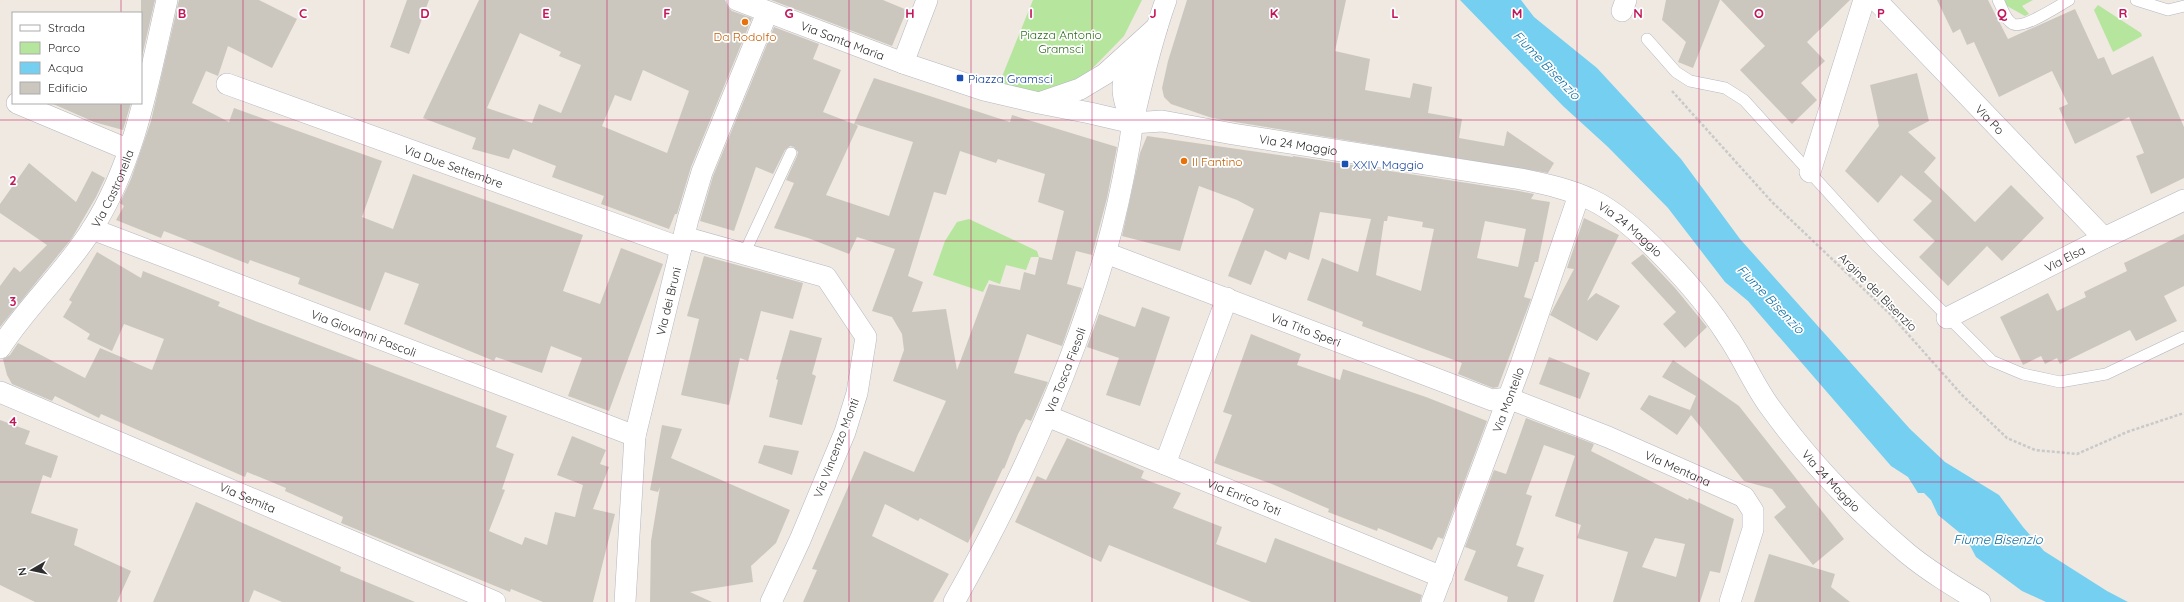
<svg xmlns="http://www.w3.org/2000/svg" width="2184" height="602" font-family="Quicksand,sans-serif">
  <rect width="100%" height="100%" fill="#efe9e1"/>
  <g fill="#b6e59e">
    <polygon points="1033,0 1142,0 1124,36 1081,80 1041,95 999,84"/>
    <polygon points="2003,0 2033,0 2022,6 2029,14 2025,16 2007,6"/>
    <polygon points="2098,5 2141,33 2142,36 2113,52 2094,10"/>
    <polygon points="969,219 1037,251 1039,257 1031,257 1026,270 1006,265 1000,284 989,280 983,292 933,275 945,241 957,222"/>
  </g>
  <polygon fill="#75cff0" points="1460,0 1521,0 1534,17 1597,68 1681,159 1740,239 1910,429 1945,462 1999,495 2023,527 2044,551 2107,591 2128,602 2046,602 2022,591 1976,557 1966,538 1938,515 1931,500 1924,493 1918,493 1908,477 1891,466 1748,301 1725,282 1668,208 1608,147 1563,106"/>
  <g fill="#cbc7bf" fill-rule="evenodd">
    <polygon points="141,0 155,0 141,61"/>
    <polygon points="179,0 259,0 297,19 272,68 228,46 218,76 206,71 192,103 229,122 234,108 382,161 362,217 393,229 413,174 583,235 563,291 600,304 621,248 663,264 609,411 568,396 582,358 551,346 542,373 496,357 494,361 404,324 419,284 385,272 370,311 298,284 300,278 250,260 248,264 164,231 161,238 116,220 124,206 120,203 131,179 151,121"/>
    <polygon points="407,0 429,0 409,54 390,47"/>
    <path d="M 479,0 L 725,0 L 728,7 L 732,11 L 752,18 L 691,167 L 677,214 L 675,214 L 669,229 L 601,204 L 604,196 L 552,177 L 556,166 L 513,149 L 509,159 L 472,149 L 476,138 L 423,118 ZM 520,33 L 561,52 L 559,56 L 581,65 L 561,113 L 539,104 L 532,123 L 487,108 ZM 643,70 L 689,91 L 667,153 L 602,126 L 615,95 L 631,101 Z"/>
    <polygon points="771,0 883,0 907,10 892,46"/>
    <polygon points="1187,0 1346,0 1335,51 1370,59 1365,90 1410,98 1413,83 1432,87 1428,113 1462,119 1459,138 1504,146 1507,131 1554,163 1548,173 1235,122 1212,118 1171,104 1164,97 1162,88 1168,61"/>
    <polygon points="1666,0 1720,0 1693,68 1678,62 1686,42 1662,20"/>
    <polygon points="1721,0 1850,0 1807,42 1825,61 1801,83 1817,100 1792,124 1740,70 1765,46"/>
    <polygon points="1937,0 1988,0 2008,39 2075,9 2098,59 2104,57 2112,75 2153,56 2184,127 2184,178 2151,194 2136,156 2144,153 2129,117 2075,144 2059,108 2068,104 2052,71 1999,97 1974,42 1967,45 1960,29 1953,33"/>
    <path d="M 774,27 L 819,44 L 813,59 L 841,70 L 823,112 L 854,124 L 874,78 L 1010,122 L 1012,115 L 1117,147 L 1107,198 L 1092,255 L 1076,251 L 1067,284 L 1082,288 L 1062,346 L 1027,334 L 1014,373 L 1048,382 L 1031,421 L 1026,419 L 1018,434 L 1004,469 L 1003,468 L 968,543 L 920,518 L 918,521 L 885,504 L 872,536 L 949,574 L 933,602 L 803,602 L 817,570 L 812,569 L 864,451 L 914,472 L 946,401 L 893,381 L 904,350 L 902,334 L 892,317 L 872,311 L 895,249 L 857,237 L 849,254 L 808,238 L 774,228 L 794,183 L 786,180 L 797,156 L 798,152 L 794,147 L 790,146 L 785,150 L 773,174 L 756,167 L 734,231 L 700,221 L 713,176 ZM 855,124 L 913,142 L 889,216 L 826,195 L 858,126 ZM 960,151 L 996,163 L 998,159 L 1045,174 L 1038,202 L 1064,211 L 1052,260 L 1039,257 L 1035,275 L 1024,272 L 1020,290 L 989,284 L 957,370 L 946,309 L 912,312 L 923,282 L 908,276 L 934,192 L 946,195 Z"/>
    <polygon points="1917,73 1929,121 1908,132 1936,158 1924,172 1975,222 2011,185 2044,218 2002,261 1987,246 1948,286 1919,257 1935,241 1913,220 1932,201 1901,175 1878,203 1845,171 1879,126 1870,85"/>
    <polygon points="51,103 131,103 123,130 94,122"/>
    <path d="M 1147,136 L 1293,157 L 1293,156 L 1519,191 L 1534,194 L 1531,199 L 1550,202 L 1538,262 L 1535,262 L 1524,297 L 1531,299 L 1498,387 L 1493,388 L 1458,374 L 1462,363 L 1362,326 L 1363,322 L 1307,300 L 1322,258 L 1358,272 L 1371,219 L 1320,212 L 1309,260 L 1289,252 L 1286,260 L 1265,250 L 1251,285 L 1228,276 L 1254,209 L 1237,200 L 1199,186 L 1180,251 L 1122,236 L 1140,153 ZM 1388,216 L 1423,222 L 1422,227 L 1434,229 L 1421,291 L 1376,275 L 1384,221 L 1387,221 ZM 1485,221 L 1526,229 L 1518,267 L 1477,258 Z"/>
    <polygon points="29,163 76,202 92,171 105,178 96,197 72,238 0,327 0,286 14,267 20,272 47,245 0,213 0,204"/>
    <polygon points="1584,218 1619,235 1587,301 1596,293 1620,306 1597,341 1550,315 1574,269 1567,268"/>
    <polygon points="2184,234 2184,286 2164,296 2177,321 2136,341 2130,330 2060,364 2057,358 2045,364 2041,356 2023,365 2000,317 2048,293 2057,311 2086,297 2084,292 2127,271 2124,263"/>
    <polygon points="97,252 141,278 143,271 220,302 218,306 253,320 507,416 496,447 514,454 502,489 505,490 489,531 522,545 525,537 547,545 555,512 575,517 583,485 557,475 572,436 606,450 600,464 609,467 593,509 615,514 593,602 543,602 511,589 510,592 341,523 343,517 285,491 286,488 247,472 245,477 101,414 99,418 55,396 52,401 12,384 7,375 3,359 10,355 18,343 85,378 100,348 152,370 164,339 124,324 112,351 87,339 90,334 63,317 72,302 69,300"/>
    <polygon points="1643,254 1675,288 1707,327 1685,348 1663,324 1676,312 1631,263"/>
    <polygon points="704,256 803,283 793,319 761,311 748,361 740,358 729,405 681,395 699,319 687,316"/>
    <polygon points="1142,307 1170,317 1140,406 1106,395 1119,358 1087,347 1099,314 1135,327"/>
    <polygon points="790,330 822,338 812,374 816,376 802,425 769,417 778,380 776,379"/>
    <polygon points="1251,334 1301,354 1297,365 1340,380 1343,369 1426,397 1487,421 1443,539 1438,537 1432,550 1378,528 1377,531 1328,512 1329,509 1272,484 1214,463 1232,415 1223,412"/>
    <polygon points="1549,357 1590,373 1580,399 1539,384"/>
    <polygon points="1673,360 1739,406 1844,539 1813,565 1774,517 1786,507 1772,489 1744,481 1691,415 1677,435 1640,409 1649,395 1690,410 1696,396 1662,377"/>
    <path d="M 1526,418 L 1594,444 L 1591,451 L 1688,500 L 1689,498 L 1734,519 L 1720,573 L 1710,571 L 1700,602 L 1613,602 L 1628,552 L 1577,538 L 1581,525 L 1555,516 L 1575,456 L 1544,445 L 1526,494 L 1532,496 L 1516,545 L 1524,548 L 1517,566 L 1544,575 L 1534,602 L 1507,602 L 1508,597 L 1464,580 L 1476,551 L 1465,547 L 1494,470 L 1506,474 ZM 1655,538 L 1685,544 L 1676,577 L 1642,567 Z"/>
    <polygon points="0,420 30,431 25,444 58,456 51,478 43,475 31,513 78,529 74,545 131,571 117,602 35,602 0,585"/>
    <polygon points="662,425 682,429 671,458 790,510 776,543 751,566 753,582 690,592 712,602 650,602 651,541 660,487 658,492 650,490"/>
    <polygon points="1067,438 1144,471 1141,478 1181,493 1173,508 1222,527 1216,544 1266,563 1275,538 1422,595 1420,602 1251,602 1109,545 1101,562 1015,522 1037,476 1046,480"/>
    <polygon points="764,445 799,451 792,475 758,463"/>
    <polygon points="196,502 341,567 340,571 415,602 282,602 254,590 249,602 153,602"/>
    <polygon points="1769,554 1835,574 1831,587 1850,602 1754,602"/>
  </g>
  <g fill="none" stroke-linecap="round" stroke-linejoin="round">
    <defs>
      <g id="lane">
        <path d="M 1998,0 C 2002,7 2005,20 2013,24 C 2024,29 2058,6 2069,0"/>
        <polyline points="2136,0 2168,10 2184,6"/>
        <polyline points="1647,39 1676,72 1690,81 1725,88 1744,100 1876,245 1992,361 2023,374 2060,382 2106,374 2184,337"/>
        <polyline points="744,254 791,153"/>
      </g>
      <g id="street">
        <path id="s1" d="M 737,0 L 903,63 L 984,90 L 1039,103 L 1090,113 L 1133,123 L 1162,121 L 1233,134 L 1521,179 C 1545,184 1570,189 1592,200 C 1636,221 1701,294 1727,335 C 1743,358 1753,384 1770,407 C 1809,461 1857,511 1908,554 C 1930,572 1955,587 1980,602"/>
        <path id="s2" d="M 1876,0 L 2104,238"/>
        <polyline points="1622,11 1626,0"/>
        <polyline points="903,63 927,0"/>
        <path id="s3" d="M 227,84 L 681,248"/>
        <polyline points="1042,102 1080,89 1105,74 1157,27"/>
        <polyline points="17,103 129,150"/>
        <path d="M 1133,123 C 1120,95 1118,79 1137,53"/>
        <polyline points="1810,172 1864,0"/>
        <path id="s4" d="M 92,229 L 635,436"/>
        <polyline points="684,237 826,277 866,337 857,393 845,432 800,540 771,602"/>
        <path id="s5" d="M 1106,253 L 1492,400 L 1508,398 L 1608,437 L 1744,497 L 1753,511 L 1753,529 L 1730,602"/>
        <path id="s6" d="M 1947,318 L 2104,238 L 2184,200"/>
        <path id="s7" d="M 0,348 C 27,306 65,272 92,229 C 136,160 149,78 167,0"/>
        <path id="s8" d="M 0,392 L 495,602"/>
        <path id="s9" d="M 1047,416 L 1442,577"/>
        <polyline points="1165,464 1227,298"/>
        <path id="s10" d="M 625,602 L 635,436 L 688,219 L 702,172 L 767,13"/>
        <path id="s11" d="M 954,602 C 1016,492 1070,375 1105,254 C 1115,219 1123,182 1129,147 C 1131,138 1131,130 1133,121 C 1142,81 1152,39 1166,0"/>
        <path id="s12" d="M 1432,602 L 1521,364 L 1579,195"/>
      </g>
    </defs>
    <use href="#lane" stroke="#b4b7c1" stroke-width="12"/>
    <use href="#street" stroke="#b4b7c1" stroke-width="22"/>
    <polyline stroke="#c9c9c9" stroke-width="2.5" stroke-dasharray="3 2" stroke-linecap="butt" points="1672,91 1772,202 1891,315 1962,395 2007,438 2035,450 2077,454 2127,432 2184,413"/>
    <use href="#lane" stroke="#fff" stroke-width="11"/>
    <use href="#street" stroke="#fff" stroke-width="21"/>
  </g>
  <path fill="none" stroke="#c2185b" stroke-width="1" stroke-opacity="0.55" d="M 121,0 L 121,13M 243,0 L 243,602M 364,0 L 364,602M 485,0 L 485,602M 607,0 L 607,602M 728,0 L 728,602M 849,0 L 849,602M 971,0 L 971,602M 1092,0 L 1092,602M 1213,0 L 1213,602M 1335,0 L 1335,602M 1456,0 L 1456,602M 1577,0 L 1577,602M 1699,0 L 1699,602M 1820,0 L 1820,602M 1941,0 L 1941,602M 2063,0 L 2063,602M 121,103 L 121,602M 0,120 L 2184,120M 0,241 L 2184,241M 0,361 L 2184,361M 0,482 L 2184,482"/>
  <g fill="#e8710a" stroke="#fff" stroke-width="1.5">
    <circle cx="745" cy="22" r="4"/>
    <circle cx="1184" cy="161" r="4"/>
  </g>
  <g fill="#1a4fb4" stroke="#fff" stroke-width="1.5">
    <rect x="956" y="74" width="8" height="8" rx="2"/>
    <rect x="1341" y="160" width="8" height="8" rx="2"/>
  </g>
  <g text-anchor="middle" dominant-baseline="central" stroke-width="3.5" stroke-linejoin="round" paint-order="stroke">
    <g font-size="12" fill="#2c6e1b" stroke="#fff">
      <text x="1061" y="34">Piazza Antonio<tspan x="1061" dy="14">Gramsci</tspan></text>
    </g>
    <g font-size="12" fill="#c56008" stroke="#fff">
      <text x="745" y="36">Da Rodolfo</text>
      <text x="1192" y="161" text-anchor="start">Il Fantino</text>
    </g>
    <g font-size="12" fill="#2e2e2e" stroke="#fff">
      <text stroke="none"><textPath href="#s1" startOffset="113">Via Santa Maria</textPath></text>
      <text stroke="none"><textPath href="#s2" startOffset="165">Via Po</textPath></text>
      <text stroke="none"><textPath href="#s1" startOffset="583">Via 24 Maggio</textPath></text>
      <text stroke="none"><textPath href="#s3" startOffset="241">Via Due Settembre</textPath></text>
      <text stroke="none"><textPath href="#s7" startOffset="196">Via Castronella</textPath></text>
      <text stroke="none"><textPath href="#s1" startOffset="931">Via 24 Maggio</textPath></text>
      <text stroke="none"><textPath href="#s6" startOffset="132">Via Elsa</textPath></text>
      <text transform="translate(1878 292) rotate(45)">Argine del Bisenzio</text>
      <text stroke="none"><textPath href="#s10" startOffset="305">Via dei Bruni</textPath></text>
      <text stroke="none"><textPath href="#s5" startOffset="214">Via Tito Speri</textPath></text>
      <text stroke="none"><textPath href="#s4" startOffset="291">Via Giovanni Pascoli</textPath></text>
      <text stroke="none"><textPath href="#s11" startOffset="257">Via Tosca Fiesoli</textPath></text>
      <text stroke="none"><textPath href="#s12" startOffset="216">Via Montello</textPath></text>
      <text transform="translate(836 448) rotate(-69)">Via Vincenzo Monti</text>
      <text stroke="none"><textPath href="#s5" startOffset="613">Via Mentana</textPath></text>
      <text stroke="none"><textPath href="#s1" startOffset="1255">Via 24 Maggio</textPath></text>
      <text stroke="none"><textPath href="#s9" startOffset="213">Via Enrico Toti</textPath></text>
      <text stroke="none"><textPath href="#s8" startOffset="269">Via Semita</textPath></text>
    </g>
    <g font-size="12" fill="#164399" stroke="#fff" text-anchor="start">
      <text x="968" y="78">Piazza Gramsci</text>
      <text x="1353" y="164">XXIV Maggio</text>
    </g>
    <g font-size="13" font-style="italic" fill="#0d6fa3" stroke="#fff">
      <text transform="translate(1547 65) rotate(46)">Fiume Bisenzio</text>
      <text transform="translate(1771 299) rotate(46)">Fiume Bisenzio</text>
      <text x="1998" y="539">Fiume Bisenzio</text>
    </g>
  </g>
  <g font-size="13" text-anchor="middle" font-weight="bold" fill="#c2185b" stroke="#fff" stroke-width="3.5" stroke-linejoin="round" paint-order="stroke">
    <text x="182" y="18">B</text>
    <text x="303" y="18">C</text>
    <text x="425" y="18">D</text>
    <text x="546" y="18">E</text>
    <text x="667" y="18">F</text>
    <text x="789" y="18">G</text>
    <text x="910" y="18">H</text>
    <text x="1031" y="18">I</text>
    <text x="1153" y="18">J</text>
    <text x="1274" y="18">K</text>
    <text x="1395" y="18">L</text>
    <text x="1517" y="18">M</text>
    <text x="1638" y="18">N</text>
    <text x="1759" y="18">O</text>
    <text x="1881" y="18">P</text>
    <text x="2002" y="18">Q</text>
    <text x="2123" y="18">R</text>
    <text x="13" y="185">2</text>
    <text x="13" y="306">3</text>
    <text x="13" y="426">4</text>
  </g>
  <rect x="12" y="12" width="130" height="92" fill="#ffffff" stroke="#ababab"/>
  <rect x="20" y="25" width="20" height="6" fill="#ffffff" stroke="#ababab"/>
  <text x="48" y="32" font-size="12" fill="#2e2e2e">Strada</text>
  <rect x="20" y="42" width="20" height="12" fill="#b6e59e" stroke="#ababab"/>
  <text x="48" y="52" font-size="12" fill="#2e2e2e">Parco</text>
  <rect x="20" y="62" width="20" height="12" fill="#75cff0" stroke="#ababab"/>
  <text x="48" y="72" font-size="12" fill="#2e2e2e">Acqua</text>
  <rect x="20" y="82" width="20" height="12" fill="#cbc7bf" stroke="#ababab"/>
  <text x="48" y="92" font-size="12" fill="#2e2e2e">Edificio</text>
  <g transform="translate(32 570) rotate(261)" stroke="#ffffff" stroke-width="3" paint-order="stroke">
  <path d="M0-3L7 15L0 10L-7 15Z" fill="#2e2e2e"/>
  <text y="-6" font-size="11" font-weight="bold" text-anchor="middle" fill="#2e2e2e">N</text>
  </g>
</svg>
